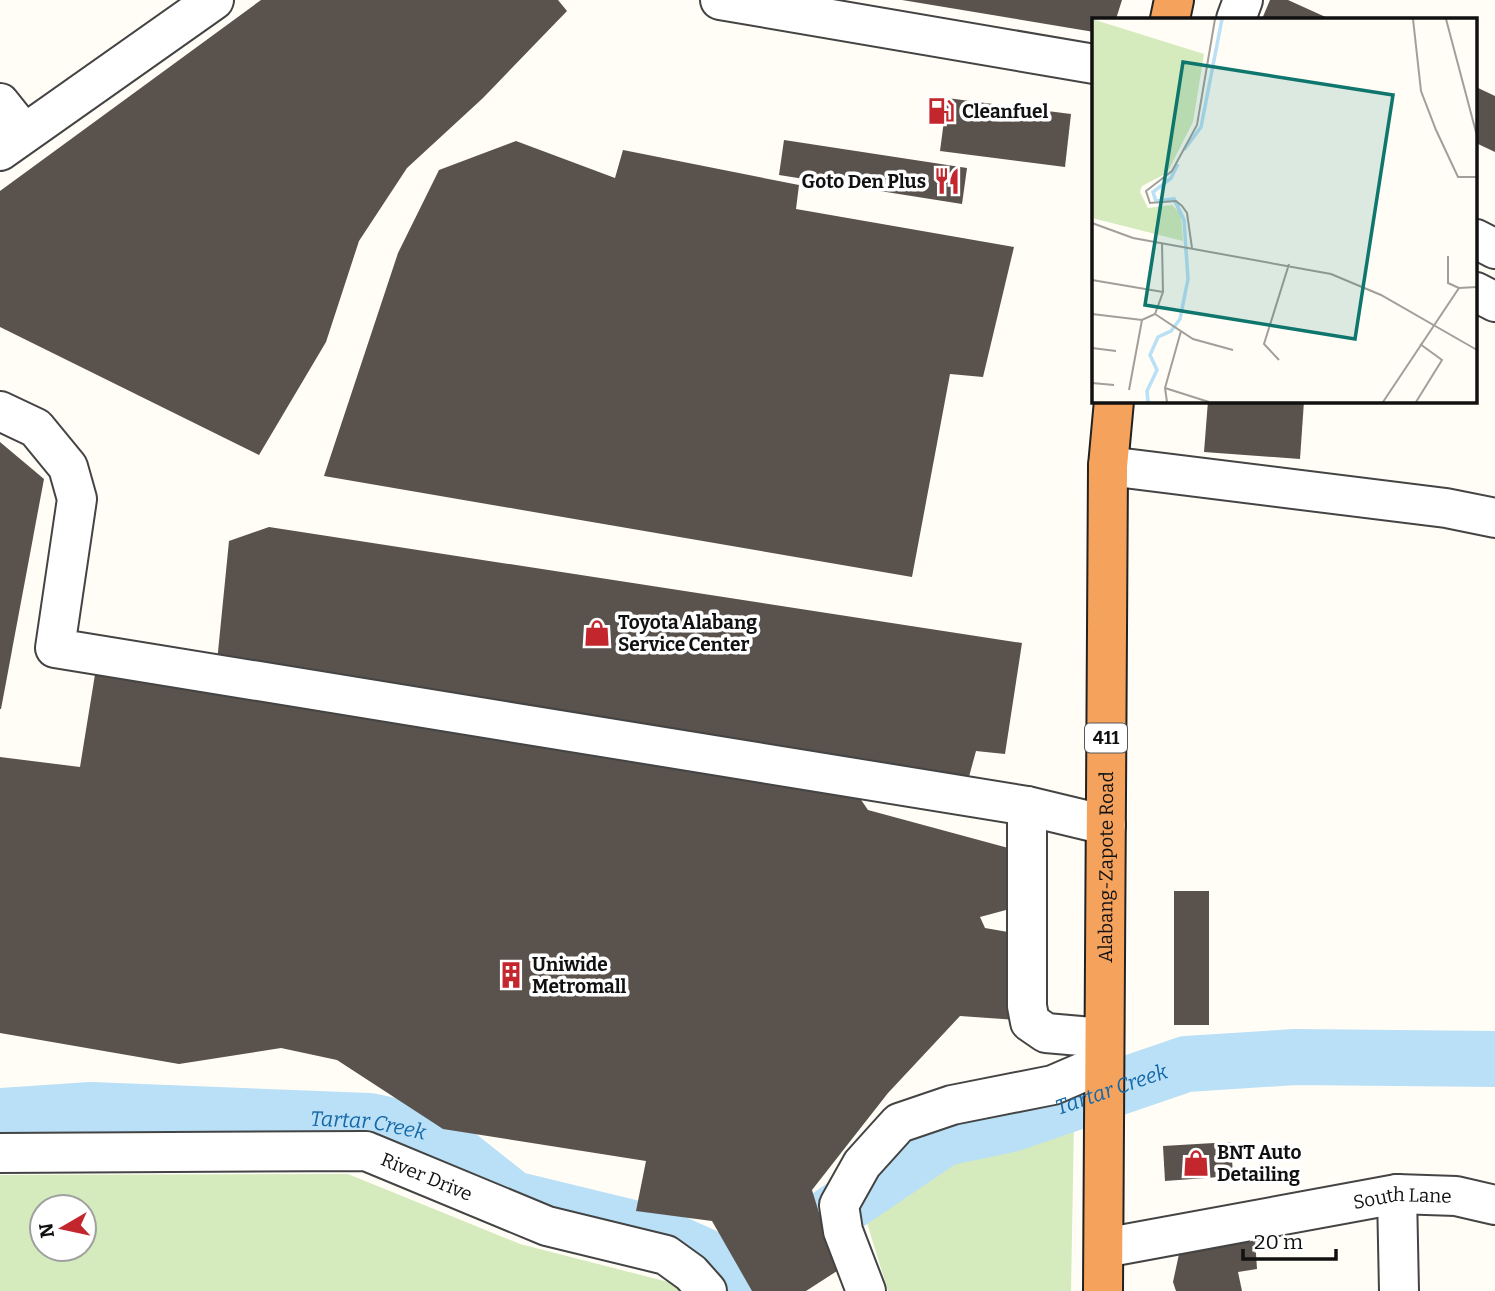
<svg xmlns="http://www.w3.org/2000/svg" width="1495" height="1291" font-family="Bitter,serif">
  <rect width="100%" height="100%" fill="#fffdf5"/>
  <g fill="#d5ebbd" fill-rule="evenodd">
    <polygon points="1074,1123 1071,1291 888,1291 867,1223 911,1160 937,1150"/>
    <path d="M 348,1174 L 520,1244 L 680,1285 L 685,1291 L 0,1291 L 0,1175 ZM 42,1207 L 84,1207 L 84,1249 L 42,1249 Z"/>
  </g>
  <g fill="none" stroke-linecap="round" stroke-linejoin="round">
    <g stroke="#b9e0f7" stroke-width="56">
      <path id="s1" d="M 0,1116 L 91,1110 L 369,1121 L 431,1134 L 513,1199 L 653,1233 L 704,1256 L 729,1291"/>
      <path id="s2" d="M 839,1241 L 832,1214 L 944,1138 L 1011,1124 L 1186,1064 L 1296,1057 L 1495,1059"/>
    </g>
  </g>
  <g fill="#5a524d">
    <polygon points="261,0 558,0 567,11 483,98 407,168 359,241 326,342 259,455 0,327 0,191"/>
    <polygon points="902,0 1122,0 1116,19 1094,19 1094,32"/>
    <polygon points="1270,0 1288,0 1330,19 1262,19"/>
    <polygon points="1476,87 1495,96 1495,152 1476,143"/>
    <polygon points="947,98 1071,114 1065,167 940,151"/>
    <polygon points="784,140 967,168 962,204 779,175"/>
    <polygon points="516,141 615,178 623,150 799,185 796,209 1014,247 983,377 950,374 912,577 324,476 398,253 439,170"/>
    <polygon points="1208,401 1304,401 1300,459 1204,452"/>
    <polygon points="0,442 44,479 1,709 0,709"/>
    <polygon points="269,527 1022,643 1005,754 976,751 967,784 217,662 229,541"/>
    <polygon points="97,662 851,785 868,810 1012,849 1018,888 1006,910 980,917 985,928 1026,935 1017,1020 960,1016 888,1093 812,1190 837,1271 806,1291 752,1291 712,1221 636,1211 646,1161 443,1129 337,1060 281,1048 179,1064 0,1033 0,757 80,767"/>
    <rect x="1174" y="891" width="35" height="134"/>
    <polygon points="1231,1142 1233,1176 1165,1181 1163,1146"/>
    <polygon points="1254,1224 1257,1269 1238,1272 1242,1291 1176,1291 1173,1282 1182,1240"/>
  </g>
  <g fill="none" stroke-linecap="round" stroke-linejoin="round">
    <defs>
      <g id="minor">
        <polyline points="720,0 1094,64"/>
        <polyline points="1236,19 1243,0"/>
        <polyline points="0,103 24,133"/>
        <polyline points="0,151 214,0"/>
        <polyline points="1476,239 1495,249"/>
        <polyline points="1476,292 1495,302"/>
        <polyline points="0,411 36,428 68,467 77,499 55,648 1027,806 1106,825"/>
        <polyline points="1108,466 1446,508 1495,518"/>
        <polyline points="1027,806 1027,1006 1030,1022 1046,1033 1104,1038"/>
        <path id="s3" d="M 0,1153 L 366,1151 L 547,1226 L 666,1255 L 691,1273 L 707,1291"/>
        <polyline points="1397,1194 1399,1291"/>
        <path id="s4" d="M 1104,1248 L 1397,1194 L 1456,1196 L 1495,1205"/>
        <polyline points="866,1291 843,1231 839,1205 862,1164 899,1123 952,1105 1053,1085 1104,1063"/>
      </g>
      <g id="highway">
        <polyline points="1170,19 1174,0"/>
        <path id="s5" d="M 1103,1291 L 1108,466 L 1114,401"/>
      </g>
    </defs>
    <use href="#minor" stroke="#444" stroke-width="42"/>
    <use href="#highway" stroke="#222" stroke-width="42"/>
    <use href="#minor" stroke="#fff" stroke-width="38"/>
    <use href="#highway" stroke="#f5a25d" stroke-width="38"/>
  </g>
  <defs>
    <symbol id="fuel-bare" viewBox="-9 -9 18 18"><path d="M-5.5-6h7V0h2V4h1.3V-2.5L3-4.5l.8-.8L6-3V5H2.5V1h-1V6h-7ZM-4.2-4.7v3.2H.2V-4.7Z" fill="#c4262e" stroke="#fff" stroke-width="2.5" paint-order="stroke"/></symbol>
    <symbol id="restaurant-bare" viewBox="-9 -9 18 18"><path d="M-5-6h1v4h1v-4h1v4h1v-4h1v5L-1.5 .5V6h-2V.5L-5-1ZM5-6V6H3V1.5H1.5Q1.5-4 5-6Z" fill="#c4262e" stroke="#fff" stroke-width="2.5" paint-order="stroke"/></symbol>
    <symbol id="shop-bare" viewBox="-9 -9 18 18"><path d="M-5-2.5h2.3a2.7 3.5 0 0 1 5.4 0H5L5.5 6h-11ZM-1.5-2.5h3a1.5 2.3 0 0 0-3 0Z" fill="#c4262e" stroke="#fff" stroke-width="2.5" paint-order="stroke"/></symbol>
    <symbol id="building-bare" viewBox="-9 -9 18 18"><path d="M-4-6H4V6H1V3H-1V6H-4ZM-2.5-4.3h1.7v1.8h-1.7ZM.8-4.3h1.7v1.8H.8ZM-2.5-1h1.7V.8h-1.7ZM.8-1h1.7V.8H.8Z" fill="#c4262e" stroke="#fff" stroke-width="2.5" paint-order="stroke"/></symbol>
  </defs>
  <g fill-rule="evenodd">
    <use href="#fuel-bare" x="922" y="92" width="38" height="38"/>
    <use href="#restaurant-bare" x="928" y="162" width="38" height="38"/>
    <use href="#shop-bare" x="578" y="614" width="38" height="38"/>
    <use href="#building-bare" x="492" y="956" width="38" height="38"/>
    <use href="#shop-bare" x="1177" y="1144" width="38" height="38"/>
  </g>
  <g text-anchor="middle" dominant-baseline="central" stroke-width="7" stroke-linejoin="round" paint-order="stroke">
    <rect fill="#fff" stroke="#585858" stroke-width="2" x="1085" y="723.5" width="42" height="29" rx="5"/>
    <g font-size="18" font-weight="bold" fill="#111">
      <text x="1106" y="738">411</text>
    </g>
    <g font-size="19" font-weight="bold" fill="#111" stroke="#fff" text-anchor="start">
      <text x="962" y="111">Cleanfuel</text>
      <text x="926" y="181" text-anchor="end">Goto Den Plus</text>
      <text x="618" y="622">Toyota Alabang<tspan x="618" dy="22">Service Center</tspan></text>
      <text x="532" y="964">Uniwide<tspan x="532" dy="22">Metromall</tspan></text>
      <text x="1217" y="1152">BNT Auto<tspan x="1217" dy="22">Detailing</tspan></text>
    </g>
    <g font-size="19" fill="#111" stroke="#fff">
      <text stroke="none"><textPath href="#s5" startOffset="424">Alabang-Zapote Road</textPath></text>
      <text stroke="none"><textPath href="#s3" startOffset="432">River Drive</textPath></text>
      <text stroke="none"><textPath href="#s4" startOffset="303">South Lane</textPath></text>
    </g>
    <g font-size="21" font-style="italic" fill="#1768a6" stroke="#fff">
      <text stroke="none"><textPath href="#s2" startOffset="338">Tartar Creek</textPath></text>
      <text stroke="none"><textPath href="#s1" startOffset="369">Tartar Creek</textPath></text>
    </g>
  </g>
  <g transform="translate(1092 18)">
    <rect width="385" height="385" fill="#fffdf5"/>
    <path d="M 0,1 L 112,36 L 101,104 L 75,155 L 50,168 L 48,174 L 56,190 L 80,187 L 89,196 L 91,223 L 0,200 Z" fill="#d5ebbd"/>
    <path fill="none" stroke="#b9e0f7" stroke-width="3.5" d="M 92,132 L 109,109 L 130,1M 56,384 L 55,373 L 65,352 L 58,337 L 66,319 L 79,313 L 88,301 L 96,261 L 92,202 L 82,181 L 64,183 L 61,174 L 79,160 L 86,146"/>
    <path fill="none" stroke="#a09f9a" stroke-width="2" d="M 321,1 L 329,73 L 344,112 L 366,159 L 385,159M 354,1 L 385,118M 0,205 L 41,220 L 239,256 L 289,277 L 385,332M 100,230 L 95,195 L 90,188 L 84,183 L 58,185 L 54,173 L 80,153 L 105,107 L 123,1M 356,238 L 356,265 L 367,270M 0,262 L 71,274M 0,296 L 50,302 L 63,296 L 71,274 L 70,225M 63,296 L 101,321 L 141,332M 0,330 L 24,333M 187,342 L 172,326 L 197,246M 0,365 L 22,367M 73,370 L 117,384M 37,372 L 50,302M 75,384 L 73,370 L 89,313M 291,384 L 367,270 L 385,269M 324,384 L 350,342 L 328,326"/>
    <path fill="#0f766e" fill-opacity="0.15" stroke="#0f766e" stroke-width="3.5" d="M 91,44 L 301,77 L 263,321 L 53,287 Z"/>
    <rect width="385" height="385" fill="none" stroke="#111" stroke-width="3.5"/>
  </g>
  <g transform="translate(63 1228) rotate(261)"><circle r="33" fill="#ffffff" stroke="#a0a0a0" stroke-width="2"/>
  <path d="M0-5L12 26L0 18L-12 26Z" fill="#c4262e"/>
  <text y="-10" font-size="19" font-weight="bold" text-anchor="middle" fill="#111111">N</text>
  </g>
  <path d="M1243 1249v10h93v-10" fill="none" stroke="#111111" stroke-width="3.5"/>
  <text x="1254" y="1249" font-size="21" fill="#111111" stroke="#ffffff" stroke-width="5" paint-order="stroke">20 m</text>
</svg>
